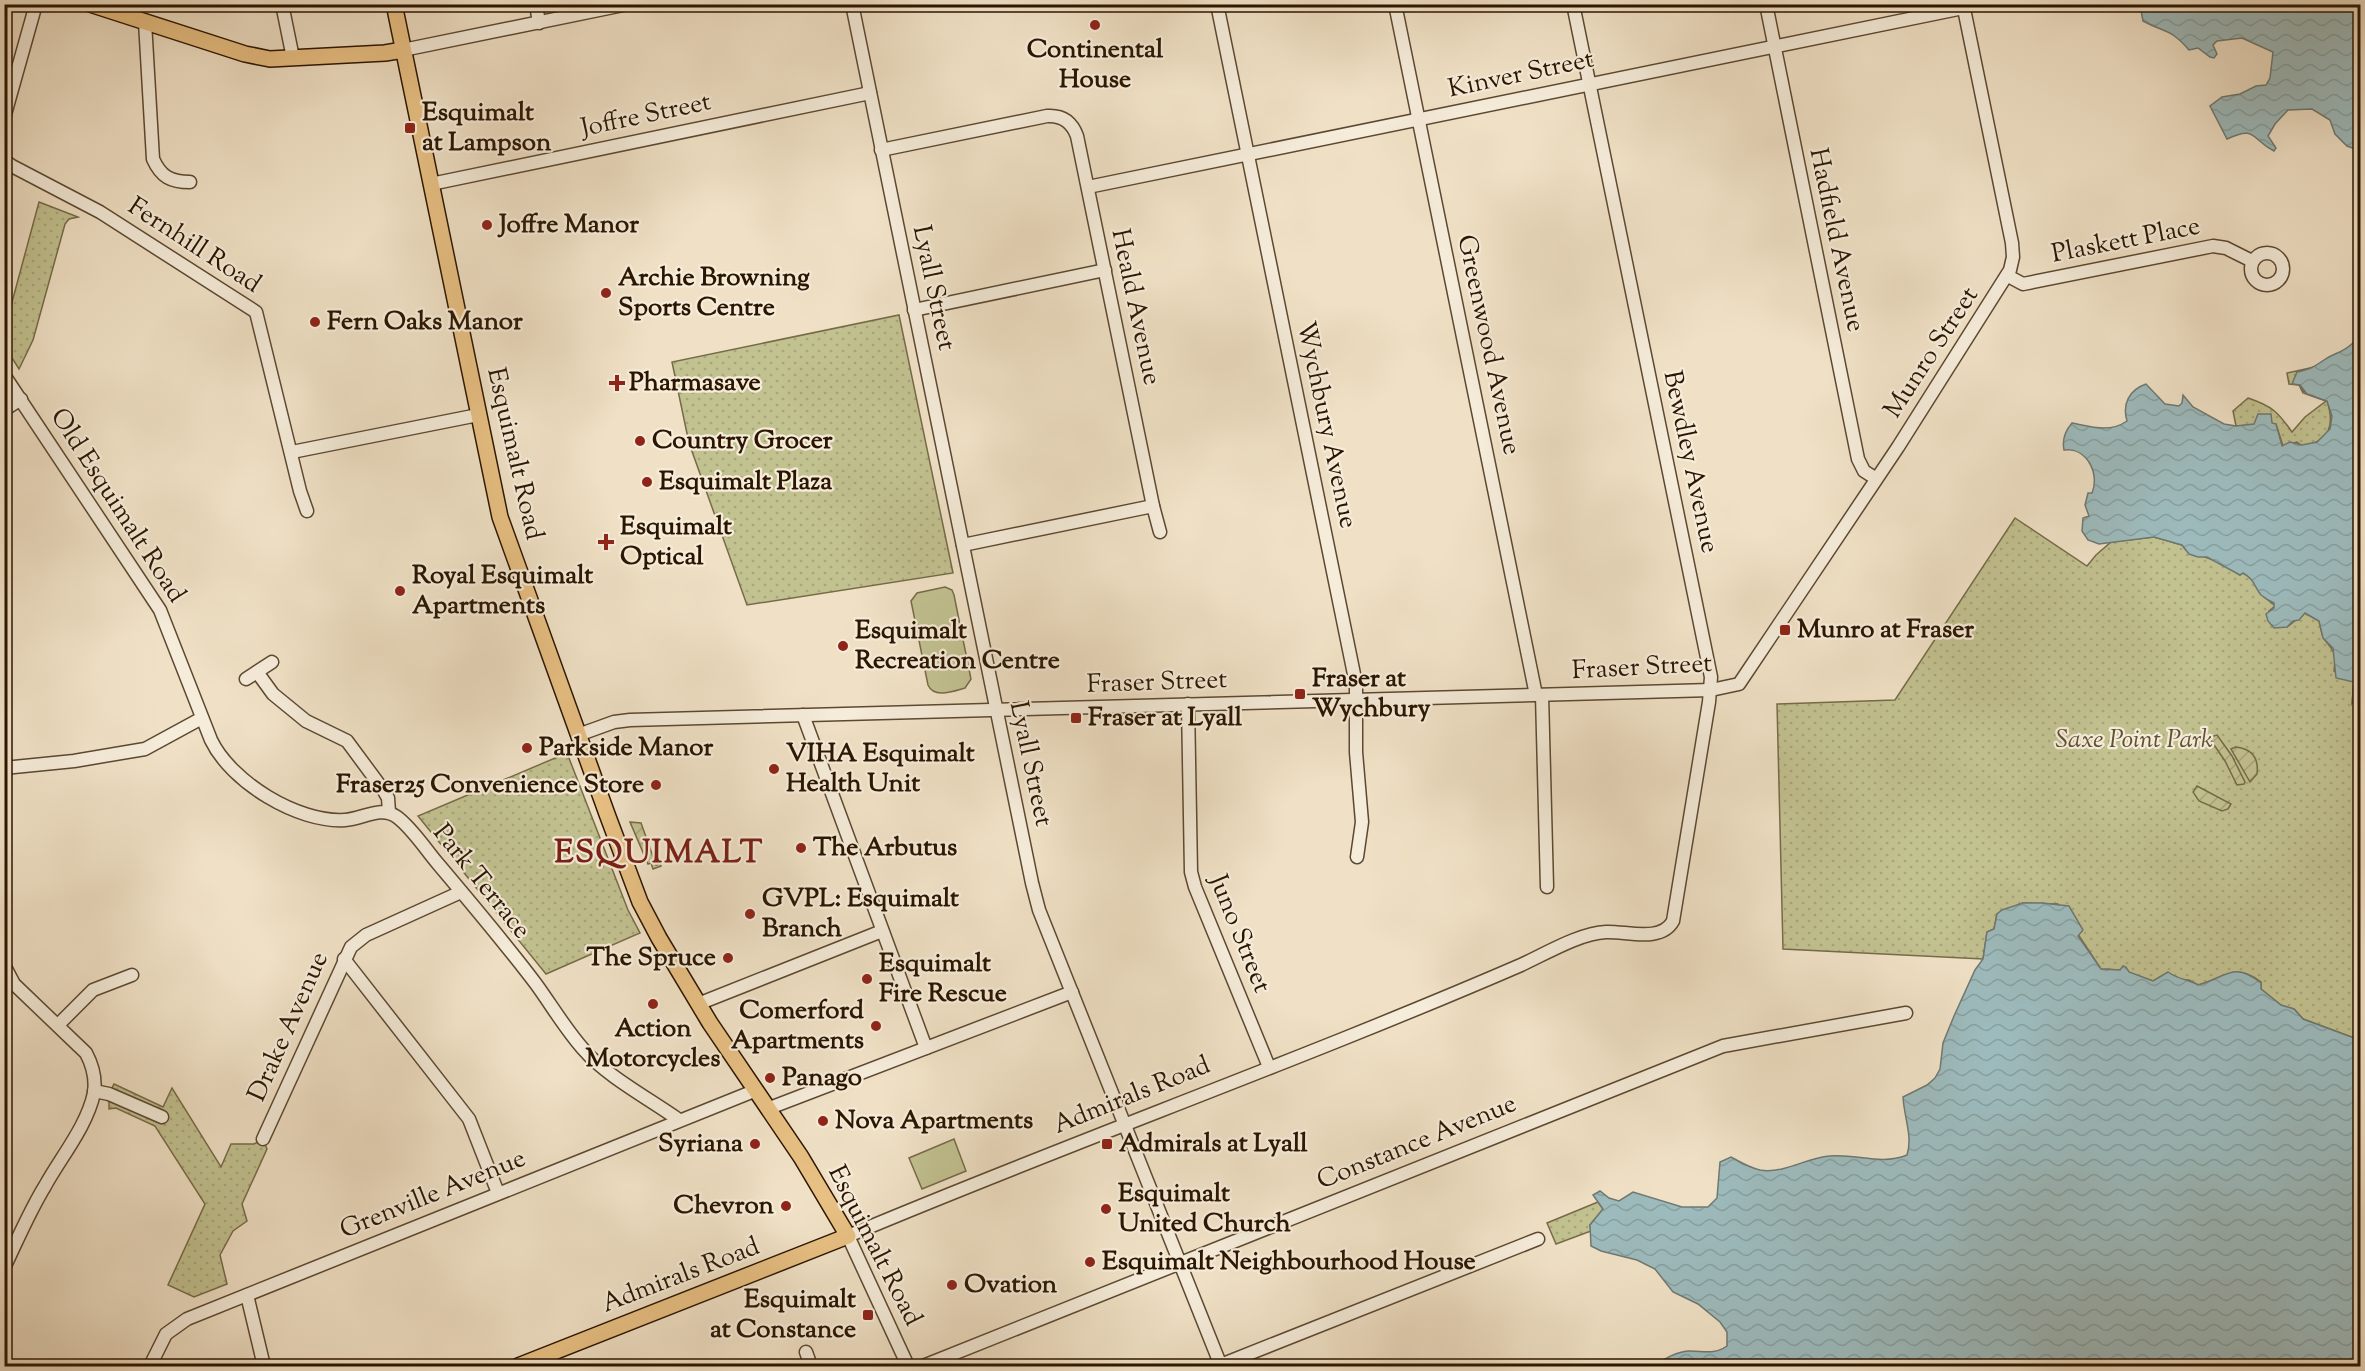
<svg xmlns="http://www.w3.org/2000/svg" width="2365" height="1371" font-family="'Sorts Mill Goudy',serif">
  <defs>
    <pattern id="park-dots" width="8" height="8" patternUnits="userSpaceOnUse" patternTransform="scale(1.5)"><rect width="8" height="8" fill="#c2c190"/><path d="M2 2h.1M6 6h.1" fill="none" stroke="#a7a57a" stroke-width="1.8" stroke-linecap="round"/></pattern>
    <pattern id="garden-furrows" width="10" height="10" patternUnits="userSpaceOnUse" patternTransform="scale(1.5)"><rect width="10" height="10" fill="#c2c190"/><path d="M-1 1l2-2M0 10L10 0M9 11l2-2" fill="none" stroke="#a7a57a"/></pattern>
    <pattern id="water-waves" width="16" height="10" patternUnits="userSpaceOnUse" patternTransform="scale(1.5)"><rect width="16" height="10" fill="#9dbbbd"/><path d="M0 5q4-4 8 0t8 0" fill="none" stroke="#87a0a1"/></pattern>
  </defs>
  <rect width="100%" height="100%" fill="#f0e1c6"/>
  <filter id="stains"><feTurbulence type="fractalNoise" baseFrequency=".00333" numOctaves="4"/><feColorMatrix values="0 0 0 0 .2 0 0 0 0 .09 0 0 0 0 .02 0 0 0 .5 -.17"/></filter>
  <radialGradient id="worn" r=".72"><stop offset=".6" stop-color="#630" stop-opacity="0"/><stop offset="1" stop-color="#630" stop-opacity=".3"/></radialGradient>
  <g fill="#c2c190" stroke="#766b48" stroke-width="1.5">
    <path d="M 945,587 L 952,590 L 954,595 L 971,679 L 965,688 C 954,691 934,699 928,685 L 911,601 L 917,593 Z"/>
    <polygon points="954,1139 966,1171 922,1189 909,1158"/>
  </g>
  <g fill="url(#park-dots)" stroke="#766b48" stroke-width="1.5">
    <polygon points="39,202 78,217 69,219 65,224 33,340 19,369 5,347 5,328"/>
    <polygon points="899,315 953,573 747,605 689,443 672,362"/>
    <path d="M 2319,366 L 2297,372 L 2303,391 L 2327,401 C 2335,425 2330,442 2302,446 L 2297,442 L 2283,446 L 2276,424 L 2236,426 L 2233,411 L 2248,398 C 2272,406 2278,412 2292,432 L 2305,417 L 2326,401 L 2303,393 L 2299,385 L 2289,384 L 2287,373 Z"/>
    <path d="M 2015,518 L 2087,566 L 2096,555 L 2111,542 L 2154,537 L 2182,545 L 2186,550 L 2224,564 L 2240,575 L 2243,573 C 2259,581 2253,587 2263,596 C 2267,600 2271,601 2275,606 L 2269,611 L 2287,627 L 2305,613 L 2319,621 C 2321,627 2321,635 2325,640 C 2336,654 2336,652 2334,671 L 2354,682 L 2352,703 L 2360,696 L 2360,1037 L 2354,1038 L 2303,1019 L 2294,1009 L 2282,1006 L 2261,989 L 2261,982 C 2235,962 2225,978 2198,985 L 2189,980 L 2181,980 L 2168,973 L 2153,981 L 2121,970 L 2101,969 L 2058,904 L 2023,903 L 1997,914 L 1994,929 L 1987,932 L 1983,959 L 1783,949 L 1777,704 L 1895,700 Z"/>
    <polygon points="567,753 628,910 640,933 546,974 418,816"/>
    <polygon points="114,1084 163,1107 172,1088 221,1167 231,1144 254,1144 263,1139 267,1149 242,1204 247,1221 233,1231 220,1255 227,1284 194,1297 168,1285 205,1204 155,1126 116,1108 109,1109 109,1094"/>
    <polygon points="1598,1202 1603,1209 1590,1225 1591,1231 1556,1244 1547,1223"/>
  </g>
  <g fill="url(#garden-furrows)" stroke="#766b48" stroke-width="1.5">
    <polygon points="2217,735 2232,756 2245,782 2244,784 2237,785 2225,761 2210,739 2210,737"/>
    <path d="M 2236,747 C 2252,749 2259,758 2257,774 L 2250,782 L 2231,749 Z"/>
    <polygon points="2197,786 2231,804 2228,809 2222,811 2199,801 2193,792"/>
    <polygon points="630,822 641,823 656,865 660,864 661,866 653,869 651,863 648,864"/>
  </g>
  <g fill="url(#water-waves)" stroke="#6f7971" stroke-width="1.5">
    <path d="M 2140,5 L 2360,5 L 2360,127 L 2354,135 L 2355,149 L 2347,146 L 2335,134 L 2330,120 L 2312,109 L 2288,110 L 2275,124 L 2268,136 L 2276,148 L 2274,151 C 2250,139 2257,125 2227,139 L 2210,106 L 2222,97 L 2240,94 L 2256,86 L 2266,85 L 2270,78 L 2273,52 L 2242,38 L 2217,41 L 2213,45 L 2217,54 L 2214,58 L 2210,57 L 2198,48 L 2189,50 C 2170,28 2165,33 2143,21 Z"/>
    <path d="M 2354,342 L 2360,342 L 2360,696 L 2352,704 L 2354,682 L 2336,678 L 2333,648 L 2323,638 L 2319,621 L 2305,613 L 2299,620 L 2293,621 L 2287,627 L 2274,628 L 2268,621 L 2266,614 L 2274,608 L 2274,603 C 2270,601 2265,598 2261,595 C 2254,586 2254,579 2243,573 L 2240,575 L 2207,557 L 2198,557 L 2189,554 L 2182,545 L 2154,537 L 2099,544 L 2088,540 L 2082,531 L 2083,518 L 2089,516 L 2085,505 L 2088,493 L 2092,493 C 2100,474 2087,447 2064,450 C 2062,440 2065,431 2072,423 C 2092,427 2110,433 2127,421 C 2122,404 2129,390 2146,384 L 2165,404 L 2179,406 L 2182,403 L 2183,395 L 2193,407 L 2224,424 L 2236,426 L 2254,424 L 2258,414 L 2271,414 L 2272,423 L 2276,424 L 2282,446 L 2290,442 L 2302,445 L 2317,442 L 2330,429 L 2332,416 L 2327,401 L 2307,394 L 2300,385 L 2292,384 L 2297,372 C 2310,369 2314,367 2324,360 C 2335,352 2342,354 2354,342 Z"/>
    <path d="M 2023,903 L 2042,903 L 2069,906 L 2083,930 L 2078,936 L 2101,969 L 2120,970 L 2123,966 L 2126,967 L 2129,972 L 2153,981 L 2168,972 C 2179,980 2188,979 2198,985 C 2227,977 2233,961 2261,983 L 2261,989 L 2281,1005 L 2294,1009 L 2303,1019 L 2354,1038 L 2360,1037 L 2360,1366 L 1654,1366 C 1663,1359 1678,1351 1690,1351 C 1704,1351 1714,1355 1727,1346 L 1727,1332 L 1720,1322 L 1698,1304 L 1673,1292 L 1655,1269 L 1637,1260 L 1601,1251 L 1591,1246 L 1590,1225 L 1603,1209 L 1593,1195 L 1600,1191 L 1609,1198 L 1619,1201 L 1633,1192 L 1682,1207 L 1708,1207 L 1717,1198 L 1720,1162 L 1731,1157 C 1740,1162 1750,1168 1760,1170 C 1784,1174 1806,1158 1829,1156 C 1856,1153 1880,1166 1907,1155 C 1913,1137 1904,1117 1903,1097 L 1927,1085 L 1935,1078 L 1940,1069 L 1943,1043 L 1954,1016 L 1975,970 L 1983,959 L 1987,932 L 1994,929 L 1997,914 L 2002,910 Z"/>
  </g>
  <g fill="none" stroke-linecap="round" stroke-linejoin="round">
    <defs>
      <g id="minor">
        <polyline points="282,4 293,58"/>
        <polyline points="536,4 539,23"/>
        <polyline points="852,4 1032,883 1039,910 1221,1366"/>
        <polyline points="1217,4 1356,684 1356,752 1362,822 1357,857"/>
        <polyline points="1395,4 1536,695"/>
        <polyline points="1766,4 1858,459 1864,471 1875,478"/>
        <path d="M 145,22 L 153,159 C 161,177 171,182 190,182"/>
        <polyline points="403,50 628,4"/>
        <polyline points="4,118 36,4"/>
        <path d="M 881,150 L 1047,116 C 1062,115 1072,122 1077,136 L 1153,506 L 1160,532"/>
        <polyline points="4,160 12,166 100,212 256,312 300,491 307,511"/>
        <polyline points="431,184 870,93"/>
        <polyline points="1088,187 1963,8"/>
        <circle cx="2267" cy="269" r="16"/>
        <polyline points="2008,276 2023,284 2213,246 2226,248 2252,261"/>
        <polyline points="914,310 1105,270"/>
        <path d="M 4,375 L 160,610 L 211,740 C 231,782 298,823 345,820 C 363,819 381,805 397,817 C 413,829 426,850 439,865 C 472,904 505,943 536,984 C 552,1006 566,1030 584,1050 C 605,1075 651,1100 679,1120"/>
        <polyline points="4,410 21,399"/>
        <polyline points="292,452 478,415"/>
        <polyline points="963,545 1153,506"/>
        <polyline points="257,672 273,694 306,721 347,741 384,791 388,798 389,812"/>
        <polyline points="246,679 272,662"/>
        <polyline points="1542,695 1547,887"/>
        <polyline points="1188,704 1191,872 1195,887 1269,1067"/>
        <polyline points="803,715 926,1048"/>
        <polyline points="578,735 614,722 630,720 1711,690 1739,684 1898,447 2010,270 2013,257 2012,243 1963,4"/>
        <polyline points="4,768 74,761 145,749 202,718"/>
        <polyline points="344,959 469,1119 498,1193"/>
        <path d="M 4,965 L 14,984 L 86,1053 C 93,1066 96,1079 94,1093 C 87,1126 61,1157 45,1186 C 29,1212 17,1241 4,1268"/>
        <polyline points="698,1004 882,931"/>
        <polyline points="58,1025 93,990 132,975"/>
        <polyline points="94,1091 109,1094 162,1117"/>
        <polyline points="767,1109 1072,992"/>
        <polyline points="263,1139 351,947 366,935 461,892"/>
        <polyline points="247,1295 264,1366"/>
        <polyline points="806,1352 811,1366"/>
        <polyline points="150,1366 166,1334 187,1319 754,1091"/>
        <path d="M 908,1366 L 848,1236 C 1071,1142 1299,1061 1521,965 C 1545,954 1580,933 1606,932 C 1626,931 1661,943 1673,921 L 1709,702 L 1711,677 L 1573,4"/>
        <polyline points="923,1366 1723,1046 1906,1013"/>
        <polyline points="1218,1366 1538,1239"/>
      </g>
      <g id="major">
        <polyline points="90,4 245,54 270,59 385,53 403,50"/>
        <polyline points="394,4 500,517 607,814 640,902 659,938 710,1023 801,1157 848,1236 518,1366"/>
      </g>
    </defs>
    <use href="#minor" stroke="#5c4832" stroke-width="15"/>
    <use href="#major" stroke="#2b1500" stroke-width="18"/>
    <use href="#minor" stroke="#f5ecda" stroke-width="12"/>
    <use href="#major" stroke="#e8c083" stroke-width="15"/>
  </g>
  <g fill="#8f2418" stroke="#f5ecda" stroke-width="2">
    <circle cx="1095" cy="25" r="6"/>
    <rect x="404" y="122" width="12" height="12" rx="3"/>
    <circle cx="487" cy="225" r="6"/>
    <circle cx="606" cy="293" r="6"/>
    <circle cx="315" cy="322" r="6"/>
    <path d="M614 374h6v6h6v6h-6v6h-6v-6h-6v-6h6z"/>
    <circle cx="640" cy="441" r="6"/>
    <circle cx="647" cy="482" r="6"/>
    <path d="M603 533h6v6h6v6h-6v6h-6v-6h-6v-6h6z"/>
    <circle cx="400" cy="591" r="6"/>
    <rect x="1779" y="624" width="12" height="12" rx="3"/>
    <circle cx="843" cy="646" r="6"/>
    <rect x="1294" y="688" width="12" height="12" rx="3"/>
    <rect x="1070" y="712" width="12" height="12" rx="3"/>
    <circle cx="527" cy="748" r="6"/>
    <circle cx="774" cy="769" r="6"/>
    <circle cx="656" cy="785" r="6"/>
    <circle cx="801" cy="848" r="6"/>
    <circle cx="750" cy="914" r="6"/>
    <circle cx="728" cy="958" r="6"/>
    <circle cx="867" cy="979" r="6"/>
    <circle cx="653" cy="1004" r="6"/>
    <circle cx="876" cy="1026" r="6"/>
    <circle cx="770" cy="1078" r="6"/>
    <circle cx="823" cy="1121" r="6"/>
    <circle cx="755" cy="1144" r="6"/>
    <rect x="1101" y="1138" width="12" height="12" rx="3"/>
    <circle cx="786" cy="1206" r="6"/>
    <circle cx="1106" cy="1209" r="6"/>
    <circle cx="1090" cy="1262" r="6"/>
    <circle cx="952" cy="1285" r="6"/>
    <rect x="862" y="1309" width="12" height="12" rx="3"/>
  </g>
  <g text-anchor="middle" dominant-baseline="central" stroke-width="4.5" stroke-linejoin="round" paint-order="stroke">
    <g font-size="26" font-weight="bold" fill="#2b1500" stroke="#f5ecda" text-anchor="start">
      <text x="1095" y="50" text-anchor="middle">Continental<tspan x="1095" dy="30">House</tspan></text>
      <text x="422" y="113">Esquimalt<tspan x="422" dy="30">at Lampson</tspan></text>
      <text x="499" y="225">Joffre Manor</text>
      <text x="618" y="278">Archie Browning<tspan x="618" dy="30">Sports Centre</tspan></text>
      <text x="327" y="322">Fern Oaks Manor</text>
      <text x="629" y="383">Pharmasave</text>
      <text x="652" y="441">Country Grocer</text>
      <text x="659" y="482">Esquimalt Plaza</text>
      <text x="620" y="527">Esquimalt<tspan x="620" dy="30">Optical</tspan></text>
      <text x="412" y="576">Royal Esquimalt<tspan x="412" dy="30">Apartments</tspan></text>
      <text x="1797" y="630">Munro at Fraser</text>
      <text x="855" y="631">Esquimalt<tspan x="855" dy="30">Recreation Centre</tspan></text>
      <text x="1312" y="679">Fraser at<tspan x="1312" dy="30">Wychbury</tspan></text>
      <text x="1088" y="718">Fraser at Lyall</text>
      <text x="539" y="748">Parkside Manor</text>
      <text x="786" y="754">VIHA Esquimalt<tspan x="786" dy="30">Health Unit</tspan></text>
      <text x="644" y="785" text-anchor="end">Fraser25 Convenience Store</text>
      <text x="813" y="848">The Arbutus</text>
      <text x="762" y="899">GVPL: Esquimalt<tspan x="762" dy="30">Branch</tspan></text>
      <text x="716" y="958" text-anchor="end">The Spruce</text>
      <text x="879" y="964">Esquimalt<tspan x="879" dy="30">Fire Rescue</tspan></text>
      <text x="864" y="1011" text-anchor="end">Comerford<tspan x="864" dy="30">Apartments</tspan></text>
      <text x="653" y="1029" text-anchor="middle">Action<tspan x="653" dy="30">Motorcycles</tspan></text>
      <text x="782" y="1078">Panago</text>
      <text x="835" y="1121">Nova Apartments</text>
      <text x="743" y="1144" text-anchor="end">Syriana</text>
      <text x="1119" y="1144">Admirals at Lyall</text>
      <text x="1118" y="1194">Esquimalt<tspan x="1118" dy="30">United Church</tspan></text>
      <text x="774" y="1206" text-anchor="end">Chevron</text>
      <text x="1102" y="1262">Esquimalt Neighbourhood House</text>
      <text x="964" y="1285">Ovation</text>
      <text x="856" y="1300" text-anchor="end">Esquimalt<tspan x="856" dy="30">at Constance</tspan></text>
    </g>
    <g font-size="26" fill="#2b1500" stroke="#f5ecda">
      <text transform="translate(1521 75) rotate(-12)">Kinver Street</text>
      <text transform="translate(646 116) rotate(-12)">Joffre Street</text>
      <text transform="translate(1836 240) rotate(78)">Hadfield Avenue</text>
      <text transform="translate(2126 241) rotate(-11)">Plaskett Place</text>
      <text transform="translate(194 246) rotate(33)">Fernhill Road</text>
      <text transform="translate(933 288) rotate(78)">Lyall Street</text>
      <text transform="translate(1135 307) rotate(78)">Heald Avenue</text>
      <text transform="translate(1488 345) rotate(78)">Greenwood Avenue</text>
      <text transform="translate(1932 353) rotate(-57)">Munro Street</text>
      <text transform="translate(1326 425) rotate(78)">Wychbury Avenue</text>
      <text transform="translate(514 454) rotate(77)">Esquimalt Road</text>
      <text transform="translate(1690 462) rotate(78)">Bewdley Avenue</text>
      <text transform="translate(117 506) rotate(57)">Old Esquimalt Road</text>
      <text transform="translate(1642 668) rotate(-3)">Fraser Street</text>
      <text transform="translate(1157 683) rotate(-2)">Fraser Street</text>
      <text transform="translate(1030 764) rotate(78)">Lyall Street</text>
      <text transform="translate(481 882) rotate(51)">Park Terrace</text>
      <text transform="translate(1239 934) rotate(68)">Juno Street</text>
      <text transform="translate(289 1027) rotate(-66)">Drake Avenue</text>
      <text transform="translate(1132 1096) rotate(-22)">Admirals Road</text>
      <text transform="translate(1417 1143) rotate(-22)">Constance Avenue</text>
      <text transform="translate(433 1195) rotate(-22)">Grenville Avenue</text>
      <text transform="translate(874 1246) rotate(63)">Esquimalt Road</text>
      <text transform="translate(681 1276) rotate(-21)">Admirals Road</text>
    </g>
    <g font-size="26" font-style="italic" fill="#605132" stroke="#f5ecda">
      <text x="2134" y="740">Saxe Point Park</text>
    </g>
    <g font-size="32" font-weight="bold" letter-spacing="1.5" fill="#7a1f14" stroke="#f5ecda">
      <text x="659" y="854">ESQUIMALT</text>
    </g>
  </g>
  <rect width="2365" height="1371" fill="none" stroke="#f0e1c6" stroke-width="24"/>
  <rect x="6" y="6" width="2353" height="1359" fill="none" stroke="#2b1500" stroke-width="3"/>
  <rect x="12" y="12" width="2341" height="1347" fill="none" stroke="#2b1500" stroke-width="1.5"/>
  <rect width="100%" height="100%" filter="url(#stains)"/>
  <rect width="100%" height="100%" fill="url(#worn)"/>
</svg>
